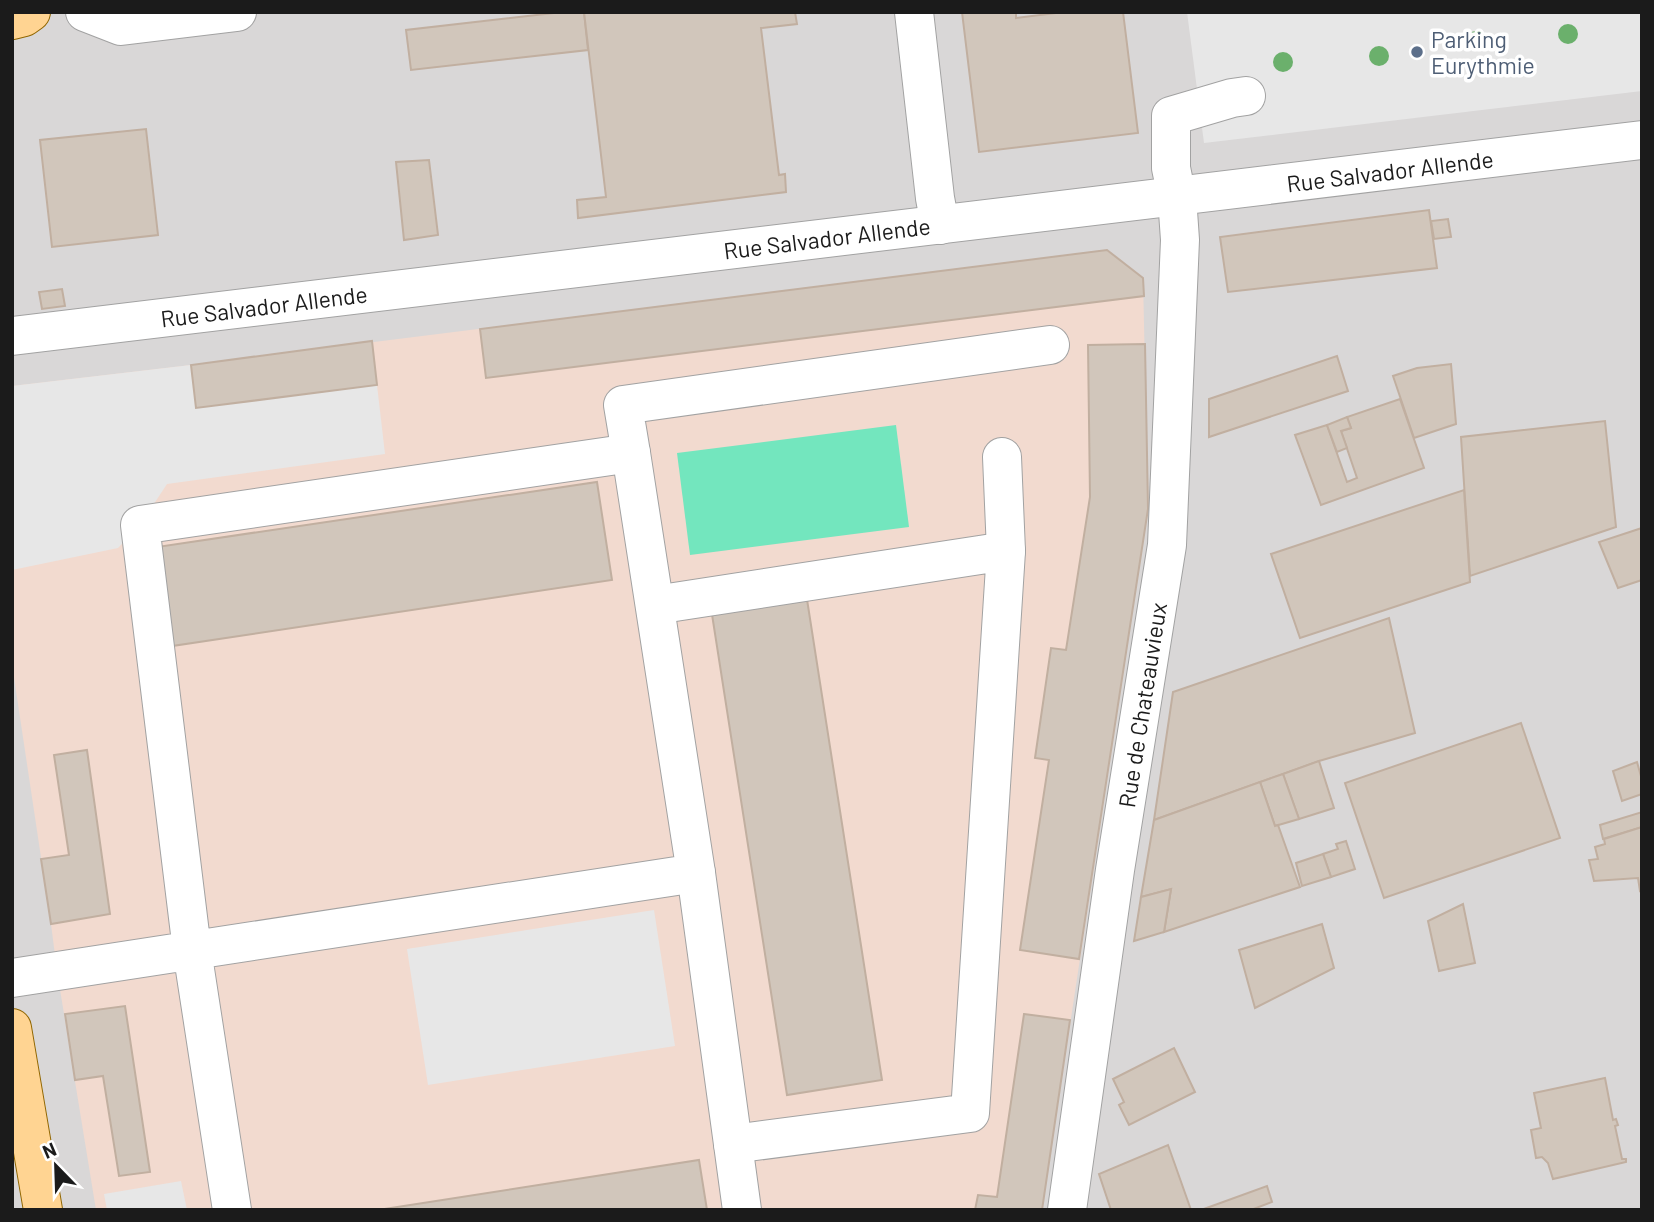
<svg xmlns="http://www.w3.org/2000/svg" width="1654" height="1222" font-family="Barlow,sans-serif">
  <rect width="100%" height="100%" fill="#eee9de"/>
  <rect fill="#d9d7d7" x="12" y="12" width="1630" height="1198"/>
  <polygon fill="#f2dacf" points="1107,250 1143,278 1148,509 1042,1210 96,1210 57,971 51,924 12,664 12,386 191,365"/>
  <polygon fill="#73e6be" points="896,425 909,527 690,555 677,453"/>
  <g fill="#e7e7e7">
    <polygon points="1187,12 1642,12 1642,91 1204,143"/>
    <polygon points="191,365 197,408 377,385 385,454 167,484 140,525 118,548 12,570 12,386"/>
    <polygon points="654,910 675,1046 428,1085 407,949"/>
    <polygon points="181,1181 187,1210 107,1210 104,1194"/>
  </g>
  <g fill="#d1c6bb" stroke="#c1afa0" stroke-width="2">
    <polygon points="584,12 588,50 411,70 406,30 554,13"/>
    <polygon points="584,12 795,12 797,24 761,28 779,175 785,174 786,192 578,218 577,200 606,197"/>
    <polygon points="962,12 1016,12 1016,18 1064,12 1123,12 1138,133 979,152"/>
    <polygon points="146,129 158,235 52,247 40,140"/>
    <polygon points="429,160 438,235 404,240 396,162"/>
    <polygon points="1429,210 1437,268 1228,292 1220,237"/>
    <polygon points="1448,219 1451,237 1434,239 1431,221"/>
    <polygon points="1107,250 1143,278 1144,296 486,378 480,329"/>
    <polygon points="62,289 65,306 42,309 39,292"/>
    <polygon points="372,341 377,385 196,408 191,365"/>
    <polygon points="1145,344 1148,509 1079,959 1020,950 1049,760 1035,758 1051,648 1066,650 1090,497 1088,345"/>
    <polygon points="1337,356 1348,391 1209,437 1209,399"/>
    <polygon points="1451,364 1456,424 1414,438 1393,376 1417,368"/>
    <polygon points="1400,399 1424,468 1321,505 1295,435 1327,425 1347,482 1357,478 1341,431 1351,428 1347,417"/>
    <polygon points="1347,417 1351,428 1341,431 1347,448 1337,452 1327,425"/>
    <polygon points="1605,421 1616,527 1470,576 1461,437"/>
    <polygon points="597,482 612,580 172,646 157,547"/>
    <polygon points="1464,490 1470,582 1300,638 1271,554"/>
    <polygon points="1642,528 1642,580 1618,588 1599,542"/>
    <polygon points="806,593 882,1080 787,1095 711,608"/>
    <polygon points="1389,618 1415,733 1319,761 1154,820 1173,692"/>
    <polygon points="1521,723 1560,838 1384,898 1345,783"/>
    <polygon points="87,750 110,914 51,924 41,859 69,855 54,755"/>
    <polygon points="1319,761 1334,808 1299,819 1283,774"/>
    <polygon points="1637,762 1642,780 1642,794 1622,801 1613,771"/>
    <polygon points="1283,774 1299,819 1275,826 1260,782"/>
    <polygon points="1260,782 1275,826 1278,825 1300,887 1164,932 1171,889 1141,897 1154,820"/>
    <polygon points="1642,812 1642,827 1603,839 1600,825"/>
    <polygon points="1642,827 1642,890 1640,891 1638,878 1594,881 1589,860 1598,859 1595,847 1605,844 1604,839"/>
    <polygon points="1346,841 1355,869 1331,877 1323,854 1338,849 1336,844"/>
    <polygon points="1323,854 1331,877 1302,886 1296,863"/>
    <polygon points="1171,889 1164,932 1134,941 1141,897"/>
    <polygon points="1463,904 1475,963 1439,971 1428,921"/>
    <polygon points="1322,924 1334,968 1255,1008 1239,950"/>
    <polygon points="125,1006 150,1172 119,1176 103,1076 75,1080 65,1014"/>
    <polygon points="1024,1014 1070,1020 1042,1210 975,1210 978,1195 997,1197"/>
    <polygon points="1174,1048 1195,1092 1129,1125 1119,1105 1124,1102 1113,1079"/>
    <polygon points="1605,1078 1613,1120 1616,1119 1618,1125 1615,1126 1622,1159 1626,1159 1626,1162 1553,1179 1548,1163 1542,1157 1536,1158 1531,1130 1541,1128 1534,1093"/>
    <polygon points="1168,1145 1191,1210 1111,1210 1099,1174"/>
    <polygon points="699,1160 707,1210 378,1210"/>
    <polygon points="1267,1186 1272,1202 1251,1210 1201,1210"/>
  </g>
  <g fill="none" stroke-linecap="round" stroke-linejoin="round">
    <defs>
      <g id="minor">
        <polyline points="85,12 121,26 237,12"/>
        <polyline points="914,12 935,198 940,225"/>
        <polyline points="12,336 1642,140"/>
        <polyline points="631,453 623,405 1050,345"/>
        <polyline points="1002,457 1006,551"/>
        <polyline points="655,605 1006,551 970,1113 733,1144"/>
        <polyline points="696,873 742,1210"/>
        <polyline points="12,978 696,873 631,453 140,525 192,950 232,1210"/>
        <polyline points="1067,1210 1115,870 1167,545 1180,240 1177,197 1171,168 1171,116 1232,98 1246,96"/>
      </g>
      <g id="major">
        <polyline points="12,20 24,17 31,12"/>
        <polyline points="12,1028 43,1210"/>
      </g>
    </defs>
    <use href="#minor" stroke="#a2a2a2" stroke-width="40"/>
    <use href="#major" stroke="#916600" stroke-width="40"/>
    <use href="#minor" stroke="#fff" stroke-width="38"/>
    <use href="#major" stroke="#ffd492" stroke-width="38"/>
  </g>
  <g fill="#6bb06c">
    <circle cx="1568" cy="34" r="10"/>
    <circle cx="1476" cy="41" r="10"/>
    <circle cx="1379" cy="56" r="10"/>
    <circle cx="1283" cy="62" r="10"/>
  </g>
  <circle fill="#5c6f8a" stroke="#fff" stroke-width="2.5" cx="1417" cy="52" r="7"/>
  <g text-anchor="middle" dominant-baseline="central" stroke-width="7" stroke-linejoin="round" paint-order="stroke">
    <g font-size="23" fill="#4e5e75" stroke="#fff" text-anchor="start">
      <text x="1431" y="39">Parking<tspan x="1431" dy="26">Eurythmie</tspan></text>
    </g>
    <g font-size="23" fill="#1b1b1b" stroke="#fff">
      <text transform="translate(1390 171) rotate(-7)">Rue Salvador Allende</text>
      <text transform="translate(827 238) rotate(-7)">Rue Salvador Allende</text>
      <text transform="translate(264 306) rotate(-7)">Rue Salvador Allende</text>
      <text transform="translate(1142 705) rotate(-81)">Rue de Chateauvieux</text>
    </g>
  </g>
  <rect width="1654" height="1222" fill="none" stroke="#1b1b1b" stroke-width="28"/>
  <g transform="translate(56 1166) rotate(337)" stroke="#ffffff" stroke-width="5" paint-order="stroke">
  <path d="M0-5L12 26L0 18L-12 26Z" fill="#1b1b1b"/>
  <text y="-10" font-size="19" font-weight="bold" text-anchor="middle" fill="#1b1b1b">N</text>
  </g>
</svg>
